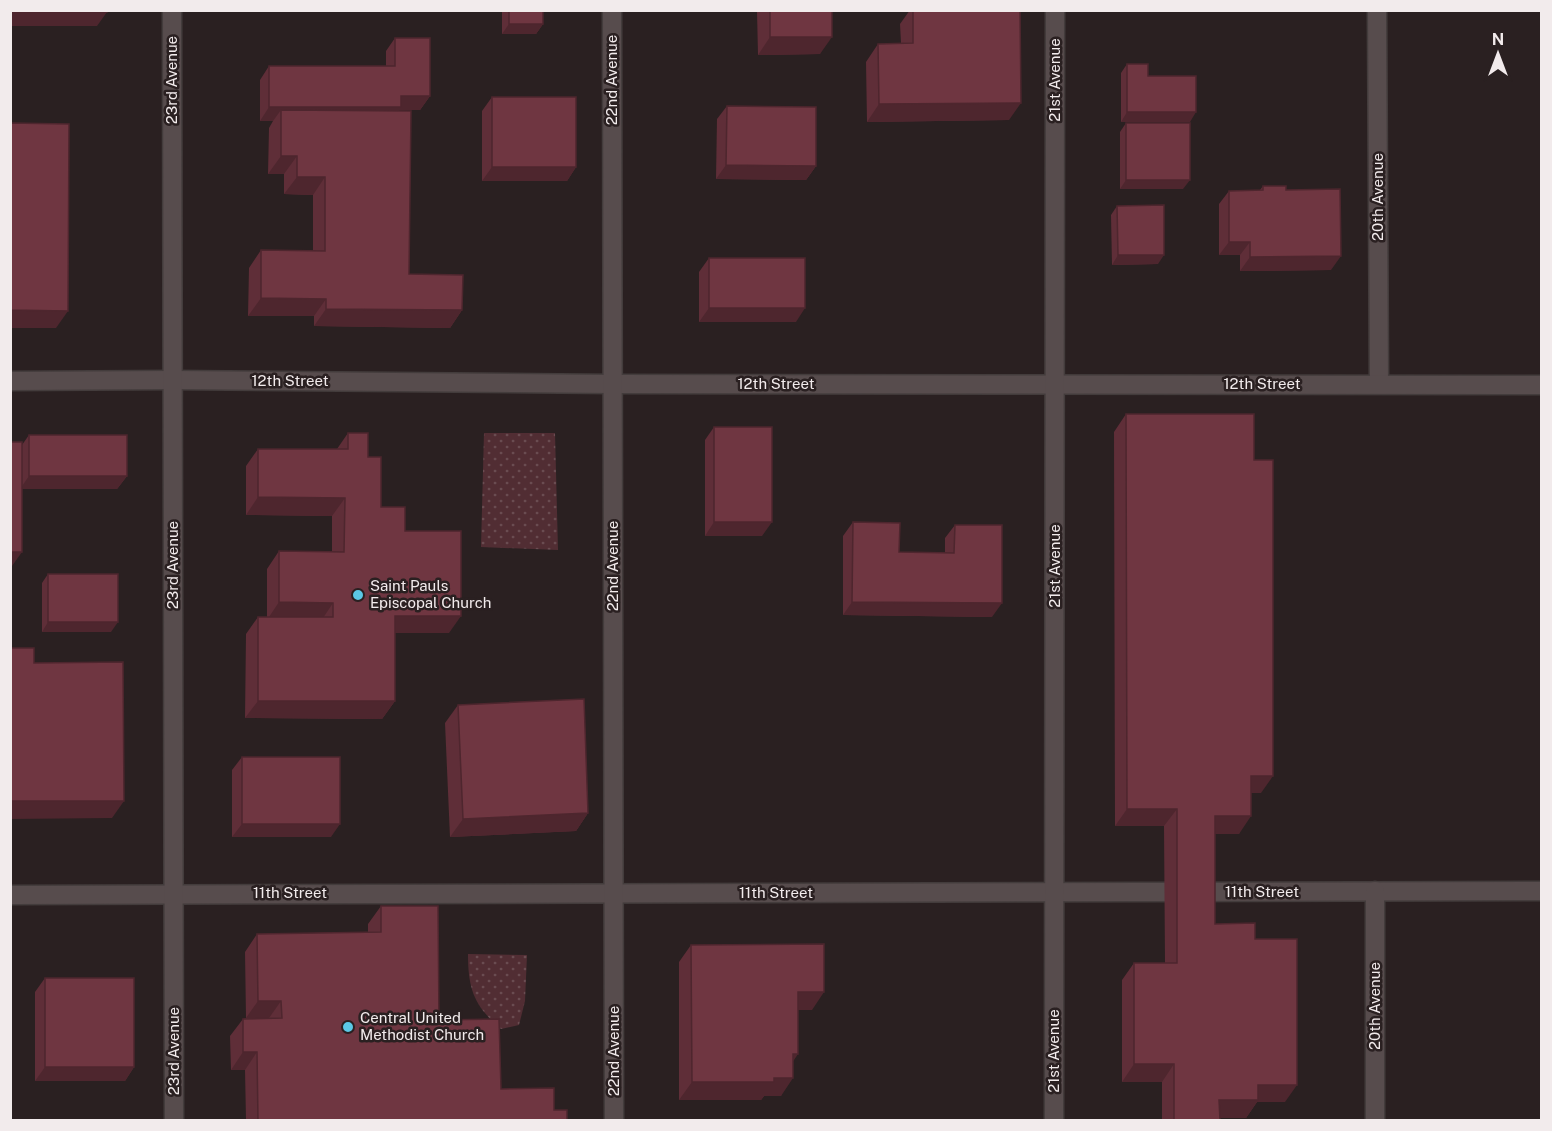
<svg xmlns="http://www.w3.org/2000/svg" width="1552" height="1131" font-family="'Public Sans',sans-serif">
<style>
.park{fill:url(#park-dots)}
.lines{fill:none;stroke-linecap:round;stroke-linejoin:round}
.street-casing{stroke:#433c3c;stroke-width:21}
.secondary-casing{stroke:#433c3c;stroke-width:21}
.street{stroke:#574c4d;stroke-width:18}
.secondary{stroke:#574c4d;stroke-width:18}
.wall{fill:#5f2e38}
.shaded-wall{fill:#4e262e}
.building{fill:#6f3641;stroke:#4e262e;stroke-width:1.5}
.poi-dot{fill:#5bc8e6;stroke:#2a2021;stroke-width:2}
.labels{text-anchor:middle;stroke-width:5;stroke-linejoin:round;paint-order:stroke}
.street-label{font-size:15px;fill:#f2ebec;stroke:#2a2021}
.poi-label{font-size:15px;fill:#f2ebec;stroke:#2a2021;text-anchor:start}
</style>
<defs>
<pattern id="park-dots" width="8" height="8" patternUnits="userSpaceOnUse" patternTransform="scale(1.5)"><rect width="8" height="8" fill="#512d33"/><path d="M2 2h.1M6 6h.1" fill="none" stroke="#6a4c51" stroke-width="1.8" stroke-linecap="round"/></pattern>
</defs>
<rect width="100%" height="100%" fill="#2a2021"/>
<g class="park">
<path d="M484,433H555L558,550L481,547Z"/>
<path d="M468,954L527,955L525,1001L519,1025L501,1029C474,1006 468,989 468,954Z"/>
</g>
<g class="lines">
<g class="street-casing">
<g id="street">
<path d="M1377,10L1379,384"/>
<path d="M10,381L173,380L612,384L1542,385"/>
<path d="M10,895L1542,891"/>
<path d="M1054,1120L1055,10"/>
<path d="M1375,1120V891"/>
</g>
</g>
<g class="secondary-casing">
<g id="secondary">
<path d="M172,10L174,1120"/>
<path d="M612,10L614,1120"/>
</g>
</g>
<use href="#street" class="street"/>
<use href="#secondary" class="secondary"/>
</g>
<g class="wall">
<path d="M502,10H543V24L536,34H502Z"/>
<path d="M676,10H832L820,54L758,55L757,11L676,12Z"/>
<path d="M910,10H1020L1009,120L867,122L866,62L878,44L901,43L900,24Z"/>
<path d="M395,38L430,96L420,110H399L398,111L409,274L462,310L450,328L314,326V316H248L249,268L261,250L313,251V195L284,194V174H268L269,128L273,121H260V80L269,66H386V51Z"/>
<path d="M1127,64L1148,76L1190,122H1121V73Z"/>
<path d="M492,97L576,167L567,181H482V111Z"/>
<path d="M727,106L816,166L806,180L716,179L717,119Z"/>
<path d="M1126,123L1183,189H1120V132Z"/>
<path d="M1263,186L1286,190L1331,270L1240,271V255H1219V204L1229,191L1260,190Z"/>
<path d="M1117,206L1158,264L1112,265L1111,215Z"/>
<path d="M709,258L796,322H699V272Z"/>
<path d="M1126,414L1254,460L1261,793H1251L1239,834H1215V924L1255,939L1285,1102H1257L1246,1118H1220V1120H1162V1082H1122V980L1134,963H1165L1164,826H1115L1114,432Z"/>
<path d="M714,427L762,536H705V440Z"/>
<path d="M348,433L368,457L381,507L405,531L449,633H395V701L382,719L245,718L246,634L258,617H267V569L279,551L332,552V516L246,515V466L258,449H337Z"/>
<path d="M29,435L127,476L117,489H22L12,566H10L22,445Z"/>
<path d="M853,522L899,552L945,553V538L955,525L992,617L843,615V536Z"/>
<path d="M48,574L111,632H42V583Z"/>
<path d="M458,705L588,813L576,831L450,837L445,723Z"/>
<path d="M242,757L331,837H232V770Z"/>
<path d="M381,906L439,1020L501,1089L554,1110L567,1120H246L245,1070H231L230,1036L243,1019L246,1018L245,952L257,934L368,932V924Z"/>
<path d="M691,945L812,1010H798L793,1062L781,1096H764L761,1100H679V962Z"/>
<path d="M45,978L134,1067L125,1081H35V992Z"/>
</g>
<g class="shaded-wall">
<path d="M677,10H758L757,11L676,12Z"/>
<path d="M10,12H107L97,26H10Z"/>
<path d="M509,24H543L536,34H502Z"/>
<path d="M770,37H832L820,54L758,55Z"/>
<path d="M401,96H430L420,110H399L391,120L281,110L273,121H260L269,107Z"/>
<path d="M1021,103L1009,120L867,122L879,104Z"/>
<path d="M1127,112H1196L1190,122H1121Z"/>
<path d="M281,156H297L284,174H268Z"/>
<path d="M726,165L816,166L806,180L716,179Z"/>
<path d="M492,167H576L567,181H482Z"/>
<path d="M297,177H325L313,195L284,194Z"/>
<path d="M1126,180H1190L1183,189H1120Z"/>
<path d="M1229,242H1250L1240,255H1219Z"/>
<path d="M1118,255H1164L1158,264L1112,265Z"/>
<path d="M1341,256L1331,270L1240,271L1250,257Z"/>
<path d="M261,298L326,299L314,316H248Z"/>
<path d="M709,308H805L796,322H699Z"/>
<path d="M326,309L462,310L450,328L314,326Z"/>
<path d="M10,310L68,311L56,328H10Z"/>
<path d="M29,476H127L117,489H20Z"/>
<path d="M258,497L345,498L332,516L246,515Z"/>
<path d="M714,522H772L762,536H705Z"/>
<path d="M10,552H22L12,566H10Z"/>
<path d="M279,602L333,603L321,621L267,620Z"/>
<path d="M852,602L1002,603L992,617L843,615Z"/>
<path d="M395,616H461L449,633H383Z"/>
<path d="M48,622H118L111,632H42Z"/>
<path d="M258,701H395L382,719L245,718Z"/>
<path d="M1251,776H1273L1261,793H1239Z"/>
<path d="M10,801H124L112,818L10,819Z"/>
<path d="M1127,809H1177L1164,826H1115Z"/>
<path d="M588,813L576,831L450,837L463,819Z"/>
<path d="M1215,816H1251L1239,834H1203Z"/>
<path d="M242,824H340L331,837H232Z"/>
<path d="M798,992H824L812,1010H785Z"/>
<path d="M258,1001H281L269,1018H246Z"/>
<path d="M243,1052H257L245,1070H231Z"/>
<path d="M793,1054H798L786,1072Z"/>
<path d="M1134,1064H1174L1162,1082H1122Z"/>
<path d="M45,1067H134L125,1081H35Z"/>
<path d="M774,1078H793L781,1096H764L761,1100H679L692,1082Z"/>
<path d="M1258,1085H1297L1285,1102H1257L1246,1118H1207L1219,1100Z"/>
</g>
<g class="building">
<rect x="10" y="10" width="97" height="2"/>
<rect x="509" y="10" width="34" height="14"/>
<rect x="770" y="10" width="62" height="27"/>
<path d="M913,10H1020L1021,103L879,104L878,44L913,43Z"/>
<path d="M395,38H430V96H401V107H269V66H395Z"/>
<path d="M1127,64H1148V76H1196V112H1127Z"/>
<rect x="492" y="97" width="84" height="70"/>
<path d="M727,106L816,107V166L726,165Z"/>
<path d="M281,110L411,111L409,274L463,275L462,310L326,309V299L261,298V250L325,251V177H297V156H281Z"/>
<path d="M10,123L69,124L68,311L10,310Z"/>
<rect x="1126" y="123" width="64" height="57"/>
<path d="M1263,186H1286V190L1340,189L1341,256L1250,257V242H1229V191L1263,190Z"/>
<path d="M1164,205V255H1118L1117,206Z"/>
<rect x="709" y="258" width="96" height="50"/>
<path d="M1126,414H1254V460H1273V776H1251V816H1215V924L1255,923V939H1297V1085H1258V1100H1219L1220,1120H1174V1064H1134V963H1177V809H1127Z"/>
<rect x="714" y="427" width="58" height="95"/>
<path d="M348,433H368V457H381V507H405V531H461V616H395V701H258V617H333V603L279,602V551L344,552L345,498L258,497V449H348Z"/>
<rect x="29" y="435" width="98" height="41"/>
<rect x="10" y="442" width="12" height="110"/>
<path d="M853,522L900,523L899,552L954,553L955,525H1002V603L852,602Z"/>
<rect x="48" y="574" width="70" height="48"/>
<path d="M10,648H34V663L123,662L124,801H10Z"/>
<path d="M584,699L588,813L463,819L458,705Z"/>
<rect x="242" y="757" width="98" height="67"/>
<path d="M381,906H438L439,1020L499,1019L501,1089L554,1088V1110H567V1120H258L257,1052H243V1019L282,1018L281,1001H258L257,934L381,932Z"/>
<path d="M824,944V992H798V1054H793V1078H774V1082H692L691,945Z"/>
<rect x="45" y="978" width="89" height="89"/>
</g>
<g class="poi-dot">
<circle cx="358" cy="595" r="6"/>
<circle cx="348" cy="1027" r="6"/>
</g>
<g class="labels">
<g class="street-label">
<text transform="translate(172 80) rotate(-90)" y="5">23rd Avenue</text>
<text transform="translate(612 80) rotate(-90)" y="5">22nd Avenue</text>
<text transform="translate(1055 80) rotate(-90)" y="5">21st Avenue</text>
<text transform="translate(1378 197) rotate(-90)" y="5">20th Avenue</text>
<text x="290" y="386">12th Street</text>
<text x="776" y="389">12th Street</text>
<text x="1262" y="389">12th Street</text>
<text transform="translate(173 565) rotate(-90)" y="5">23rd Avenue</text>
<text transform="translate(613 566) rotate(-90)" y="5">22nd Avenue</text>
<text transform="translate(1055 566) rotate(-90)" y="5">21st Avenue</text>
<text x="1262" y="897">11th Street</text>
<text x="290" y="898">11th Street</text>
<text x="776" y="898">11th Street</text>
<text transform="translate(1375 1006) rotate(-90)" y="5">20th Avenue</text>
<text transform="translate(174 1051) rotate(-90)" y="5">23rd Avenue</text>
<text transform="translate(614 1051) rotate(-90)" y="5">22nd Avenue</text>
<text transform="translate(1054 1051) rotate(-90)" y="5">21st Avenue</text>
</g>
<g class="poi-label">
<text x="370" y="591">Saint Pauls<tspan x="370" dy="17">Episcopal Church</tspan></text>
<text x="360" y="1023">Central United<tspan x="360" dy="17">Methodist Church</tspan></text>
</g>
</g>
<rect width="1552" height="1131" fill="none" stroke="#f2ebec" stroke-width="24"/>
<g transform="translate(1498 54)" stroke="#2a2021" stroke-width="4.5" paint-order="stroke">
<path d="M0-4.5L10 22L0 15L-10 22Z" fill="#f2ebec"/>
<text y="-9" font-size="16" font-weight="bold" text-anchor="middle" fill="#f2ebec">N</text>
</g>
</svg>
